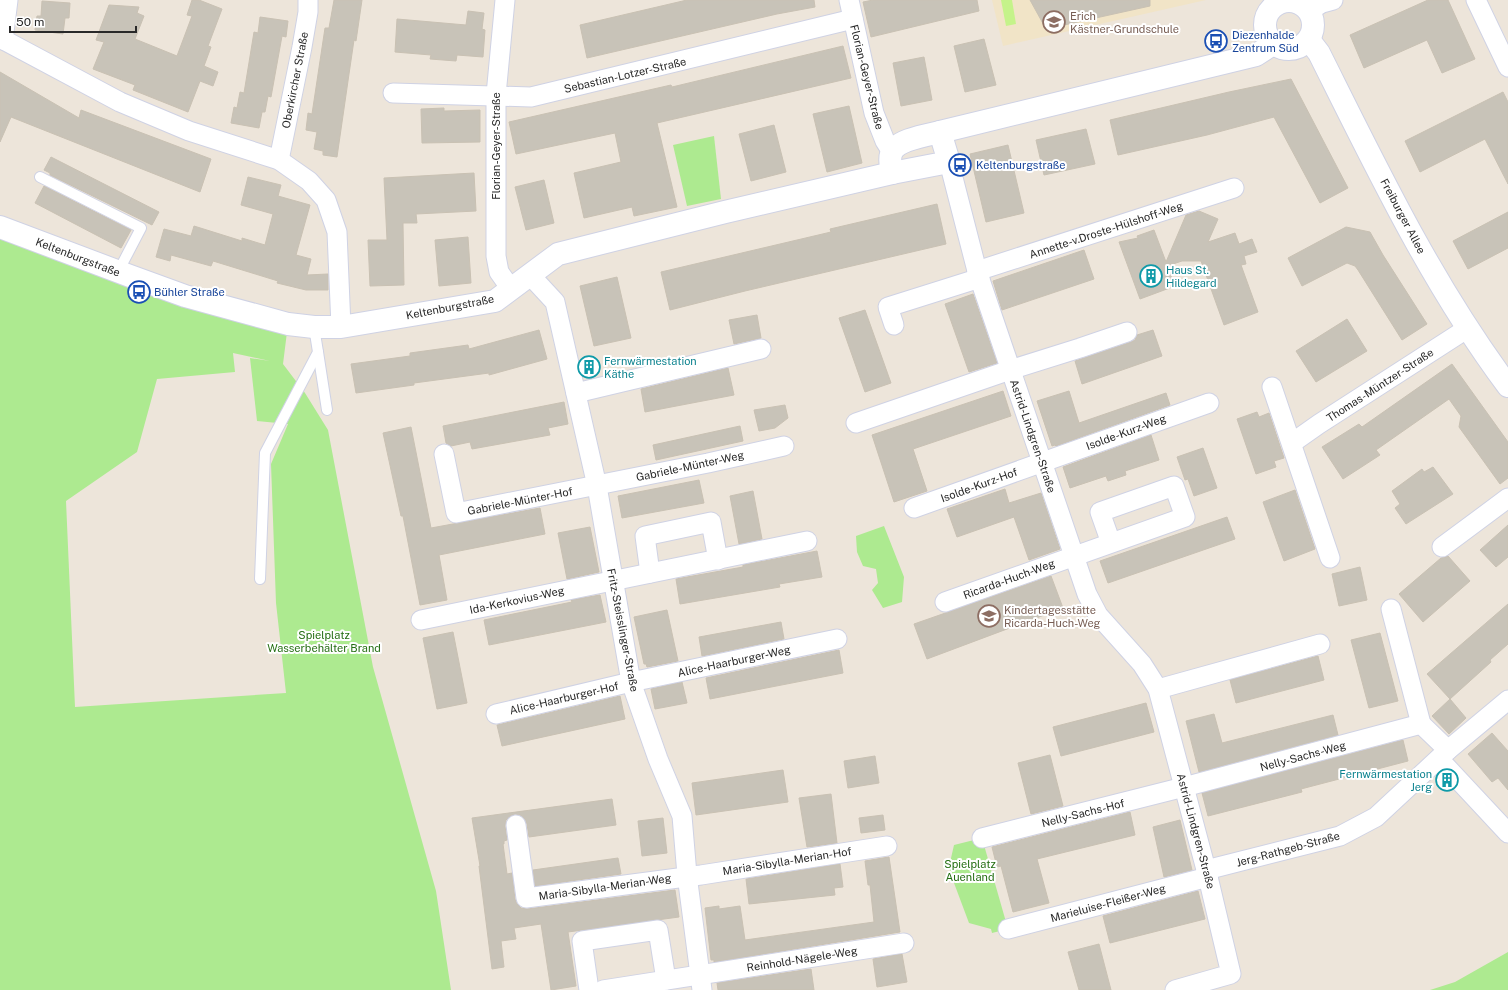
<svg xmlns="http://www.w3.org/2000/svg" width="1508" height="990" font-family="'Public Sans',sans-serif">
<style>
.education{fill:#f1e4c7}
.green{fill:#adea90;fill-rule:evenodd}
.pitch{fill:#c5f38a}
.building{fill:#c8c3b8;stroke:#c9c1b3}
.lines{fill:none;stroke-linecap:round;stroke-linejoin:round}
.service-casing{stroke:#cfd2e4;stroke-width:12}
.minor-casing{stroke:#cfd2e4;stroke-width:21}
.tertiary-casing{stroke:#cfd2e4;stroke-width:24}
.service{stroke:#fff;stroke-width:10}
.minor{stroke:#fff;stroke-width:19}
.tertiary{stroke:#fff;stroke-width:22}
.labels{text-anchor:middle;stroke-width:4;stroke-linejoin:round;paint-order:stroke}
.education-label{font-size:11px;fill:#785e54;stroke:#fff;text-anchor:start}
.transit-label{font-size:11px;fill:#164399;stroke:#fff;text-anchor:start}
.street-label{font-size:11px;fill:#292929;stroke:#fff}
.culture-label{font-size:11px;fill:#0d838f;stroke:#fff;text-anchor:start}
.park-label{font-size:11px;fill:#246e12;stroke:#fff}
</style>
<rect width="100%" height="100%" fill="#ede5da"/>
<path class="education" d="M992,0H1206L1003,46Z"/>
<g class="green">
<path d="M714,136L721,199L687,206L673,145Z"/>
<path d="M0,227L288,324L283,364L305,393L328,430L373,667L436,891L451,990H0ZM233,353L270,361L250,358L257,421L288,424L271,464L276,603L286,693L75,707L66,501L137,452L157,379L235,372Z"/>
<path d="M884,526L904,577L902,602L883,608L872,590L878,583L876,569L863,566L857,552L856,536Z"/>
<path d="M982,838L1008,929L992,933L991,929L969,923L954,883L949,867L954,845Z"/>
<path d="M1508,952V990H1430L1455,982Z"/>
</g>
<path class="pitch" d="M1001,0H1012L1016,24L1006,26Z"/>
<g class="building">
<path d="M192,0H199L222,9L208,46L211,47L204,66L218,72L213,86L200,81L188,112L133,90L135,85L93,69L104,42L96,40L109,5L139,7L137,13L144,16L135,39L177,56L192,16L187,15Z"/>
<path d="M334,0H362L356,41L354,40L349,74L337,157L323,155V151L314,149L317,132L306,130L308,113L312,114L325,28H329Z"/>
<path d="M687,0H814L815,7L777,14L587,58L580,25Z"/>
<path d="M873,0H977L979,11L871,37L863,2Z"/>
<path d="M1030,0H1150V6L1046,29Z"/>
<path d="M1428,0H1448L1475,59L1442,73L1427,40L1364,68L1350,35Z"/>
<path d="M42,1L70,3L69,18H65L63,34L35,30L37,16H41Z"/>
<path d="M468,11L484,13L482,29L485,30L483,57L457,55L456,61L430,59L431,55L395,52L397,19L466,25Z"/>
<path d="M260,17L288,21L286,37L282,36L271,97L268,96L265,112H262L259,128L231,123L234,107L237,108L240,92L244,93L254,32L258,33Z"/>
<path d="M984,39L996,85L965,92L954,46Z"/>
<path d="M843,46L851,78L657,123L677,207L634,216L632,207L584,218L574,173L621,162L615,133L516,154L509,122L671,85L672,87Z"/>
<path d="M924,57L932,100L901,106L893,63Z"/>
<path d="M0,72L79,118L81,110L211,159L200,192L11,117L0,142Z"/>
<path d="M1291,79L1348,188L1320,203L1274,117L1207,135L1118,155L1110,120L1229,92Z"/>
<path d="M1503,92L1508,102V184L1485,139L1420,172L1405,141Z"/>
<path d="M849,106L862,163L827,172L813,114Z"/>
<path d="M444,108V111L480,110V142L422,143L421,109Z"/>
<path d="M774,125L786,172L751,181L739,134Z"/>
<path d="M1086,129L1095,164L1044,175L1036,140Z"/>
<path d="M1008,145L1024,213L986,222L970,154Z"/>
<path d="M51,157L159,212L152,225L50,175V173L44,170Z"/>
<path d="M474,173L476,211L416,214L417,223H403L404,285L370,286L368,240H387L384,178Z"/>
<path d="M248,177L281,185L278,196L310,205L296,255L311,259L307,275L328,274V290H306L277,283L278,281L213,261L211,266L171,255L170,261L156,257L164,229L191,236L194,226L242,241V238L265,245L273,214L241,205Z"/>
<path d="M544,180L554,223L526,230L515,187Z"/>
<path d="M44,186L131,230L121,248L35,203Z"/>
<path d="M937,204L946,244L745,291L670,310L661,272L831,232L830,229Z"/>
<path d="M1199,211L1218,219L1208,242L1235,233L1239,244L1252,239L1257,252L1244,256L1246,264L1241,265L1258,312L1224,325L1201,261H1182L1167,266L1175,286L1140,299L1119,242L1138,238L1137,236L1154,230L1166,262L1186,215Z"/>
<path d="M1508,212V248L1468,269L1453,241Z"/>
<path d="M1346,227L1370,232L1383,255L1427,324L1402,340L1358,270L1355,266L1347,263L1302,286L1288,258Z"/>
<path d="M468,237L471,283L439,286L435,240Z"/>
<path d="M1084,250L1094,279L1002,310L993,281Z"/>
<path d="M617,277L631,338L594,346L580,286Z"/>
<path d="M973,294L997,363L969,372L945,304Z"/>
<path d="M865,310L891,383L865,392L839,318Z"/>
<path d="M757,315L761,338L734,344L729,320Z"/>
<path d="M1347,319L1367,351L1316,382L1296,351Z"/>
<path d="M539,330L547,359L489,375V373L414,383V385L356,393L351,364L410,356V353L468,345L469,349Z"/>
<path d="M1153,330L1162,356L1082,384L1075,361L1131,342L1135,340L1137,335Z"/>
<path d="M1452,364L1508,442V478L1500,484L1459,427L1461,416L1449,399L1376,450L1380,455L1343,479L1322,447L1359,424L1362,427Z"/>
<path d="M728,368L734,395L645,412L641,389Z"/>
<path d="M1003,391L1011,416L913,449L927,491L894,502L872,435Z"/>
<path d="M1069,391L1079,423L1166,393L1170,405L1056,446L1055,445L1052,446L1037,401Z"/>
<path d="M564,402L568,424L548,428L550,435L472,449L470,442L451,446L446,443L443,426Z"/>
<path d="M785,405L788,418L775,428L759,431L754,410Z"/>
<path d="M1257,412L1259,417L1269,413L1284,458L1274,461L1276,467L1256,474L1237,419Z"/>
<path d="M740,426L743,441L656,460L653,445Z"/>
<path d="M411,427L431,528L540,508L545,534L439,555L447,600L420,605L403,516H401L383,433Z"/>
<path d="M1151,435L1159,460L1125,471L1126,475L1108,481L1106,476L1070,488L1063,467Z"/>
<path d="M1203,448L1217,488L1194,496L1188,479L1185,480L1177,457Z"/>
<path d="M1433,467L1453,494L1406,524L1395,508L1400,504L1392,491L1422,469L1424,472Z"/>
<path d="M699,480L704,503L622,518L618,496Z"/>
<path d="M1005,489L1009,503L1041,493L1060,549L1029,560L1014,517L957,537L947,509Z"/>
<path d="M1295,490L1315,549L1284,561L1263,502Z"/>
<path d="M753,491L762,539L739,544L730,496Z"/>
<path d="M1227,517L1235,539L1108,583L1100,561Z"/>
<path d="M1508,525V557L1496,567L1480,550Z"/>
<path d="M590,527L599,572L567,579L558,533Z"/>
<path d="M817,551L822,577L779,584L780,587L680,604L676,579L743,567V565Z"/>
<path d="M1448,556L1470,581L1423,622L1399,594L1441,558Z"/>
<path d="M1360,567L1367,600L1339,606L1332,574Z"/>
<path d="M1051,576L1063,608L927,659L914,624Z"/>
<path d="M600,595L606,622L489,645L484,620L572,602L571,600Z"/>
<path d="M1508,604V644L1490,660L1491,662L1450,699L1427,674Z"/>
<path d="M667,610L678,661L647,667L646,664H644L634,617Z"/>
<path d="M781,622L784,639L702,656L699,637Z"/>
<path d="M453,632L467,703L437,709L423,638Z"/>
<path d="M1380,633L1398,701L1369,708L1351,640Z"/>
<path d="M839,650L843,673L710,699L706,678Z"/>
<path d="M1318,656L1324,680L1236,703L1230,680Z"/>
<path d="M682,682L687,703L655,709L651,689Z"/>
<path d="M620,696L625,719L502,746L497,725Z"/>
<path d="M1450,699L1466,718L1449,734L1432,716Z"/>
<path d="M1146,703L1154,732L1061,756L1053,727Z"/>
<path d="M1214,714L1222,743L1333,715L1338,735L1199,772L1186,721Z"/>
<path d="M1492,733L1508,751V790L1498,778L1492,782L1468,754Z"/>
<path d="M1403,740L1408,761L1301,789L1302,792L1208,816L1202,793Z"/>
<path d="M1050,755L1063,806L1031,814L1018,763Z"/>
<path d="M875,756L879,783L848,788L844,761Z"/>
<path d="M783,770L788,802L696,815L692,783Z"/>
<path d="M831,794L837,843L807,847L799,798Z"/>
<path d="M612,799L616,825L529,837L527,824L524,818L520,815L515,814L509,817L506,820L505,826L507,840L504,841V844H503L507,874L512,873L515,899L517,904L521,908L527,909L675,890L679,917L568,932L576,986L551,990L541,924L514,928L516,939L501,941L504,967L492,969L479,866H480L472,818Z"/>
<path d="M1130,812L1135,835L1037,859L1049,903L1013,912L1001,866L997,867L992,847Z"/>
<path d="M883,815L885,830L861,833L859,818Z"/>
<path d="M663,818L667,853L642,856L638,821Z"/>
<path d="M1180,820L1192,870L1164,877L1153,827Z"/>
<path d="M889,857L900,932L714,962V960H711L705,908L719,906V909L740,906L745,940L874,922L870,885H868L865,861Z"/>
<path d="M618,858L621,874L535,886L533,870Z"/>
<path d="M840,864L843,887L834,888L835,895L749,904L746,879Z"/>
<path d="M1198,891L1205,919L1110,943L1103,916Z"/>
<path d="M1099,944L1111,990H1079L1068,952Z"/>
<path d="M902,954L907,982L877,987L873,959Z"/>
<path d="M811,969L814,990H718L717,983Z"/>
</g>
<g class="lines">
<g class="service-casing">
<g id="service">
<path d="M40,177L141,228L118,272"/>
<path d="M318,352L327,410"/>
<path d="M260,579L265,453L318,352L314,327"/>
</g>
</g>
<g class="minor-casing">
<g id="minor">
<path d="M505,0L496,95V256L499,272L511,289"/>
<path d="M849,0L874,113L885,141L892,152"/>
<path d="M1476,0L1508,67"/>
<path d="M1309,11L1322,3L1333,0"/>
<path d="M0,38L120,102L189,131L279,160L309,181L326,200L337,232L341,327"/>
<path d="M3,40L8,0"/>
<path d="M393,93L531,97L853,19"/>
<path d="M279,160L302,47L308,12V0"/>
<path d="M949,162L977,271L1087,594L1098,615L1142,664L1158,689L1208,877L1231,974L1175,990"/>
<path d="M977,271L1234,188"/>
<path d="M530,275L555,302L597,486L631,682L658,759L682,816L687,875L702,990"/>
<path d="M894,325L888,307L980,278"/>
<path d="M1272,387L1330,558"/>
<path d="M576,393L761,349"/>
<path d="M856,423L1010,370L1080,348L1127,332"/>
<path d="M1292,443L1319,424L1468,328"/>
<path d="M444,454L456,513L708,463L784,446"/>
<path d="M914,508L1209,403"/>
<path d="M1442,547L1508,498"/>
<path d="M650,573L645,536L711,522L718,560"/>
<path d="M945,602C1025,573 1105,545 1185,517L1174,486L1100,512L1111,543"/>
<path d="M1391,609L1421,724"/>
<path d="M421,620L807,541"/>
<path d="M1158,689L1320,644"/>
<path d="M496,714L631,682L837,639"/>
<path d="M1439,759L1508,833"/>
<path d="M516,825L526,898L701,875L887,846"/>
<path d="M982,838L1184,787L1421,724L1448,750"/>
<path d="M1206,870L1340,836L1376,817L1448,750L1508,700"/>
<path d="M1008,929L1208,877"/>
<path d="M589,990L582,941L658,930L666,980"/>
<path d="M603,990L904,943"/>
</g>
</g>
<g class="tertiary-casing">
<g id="tertiary">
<circle cx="1289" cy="25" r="24"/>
<path d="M1309,40L1319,53C1376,167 1431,283 1508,386"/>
<path d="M892,173C891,167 889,160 891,154C895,140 927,135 940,132"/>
<path d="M0,227L130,276L185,296L288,324L314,327H341L495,301L558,254L725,212L892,173L949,162L940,132L1256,55L1273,44"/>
</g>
</g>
<use href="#service" class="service"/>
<use href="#minor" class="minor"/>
<use href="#tertiary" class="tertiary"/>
</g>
<defs>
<g id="school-ring" transform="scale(1.15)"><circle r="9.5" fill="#fff" stroke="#8d6e63" stroke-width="1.5"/><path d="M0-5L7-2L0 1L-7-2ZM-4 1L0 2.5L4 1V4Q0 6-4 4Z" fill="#8d6e63"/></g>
<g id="bus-ring" transform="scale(1.15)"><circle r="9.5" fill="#fff" stroke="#1a4fb4" stroke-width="1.5"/><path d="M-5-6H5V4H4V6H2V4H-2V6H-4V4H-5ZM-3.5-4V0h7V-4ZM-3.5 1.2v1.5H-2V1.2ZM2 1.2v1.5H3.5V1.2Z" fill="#1a4fb4"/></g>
<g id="building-ring" transform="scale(1.15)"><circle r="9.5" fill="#fff" stroke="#0f9aa8" stroke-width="1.5"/><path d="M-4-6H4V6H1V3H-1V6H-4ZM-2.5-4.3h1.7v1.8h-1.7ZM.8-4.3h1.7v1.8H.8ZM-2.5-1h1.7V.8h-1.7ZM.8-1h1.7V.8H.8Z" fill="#0f9aa8"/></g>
</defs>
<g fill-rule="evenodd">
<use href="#school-ring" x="1054" y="22"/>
<use href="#bus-ring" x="1216" y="41"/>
<use href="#bus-ring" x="960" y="165"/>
<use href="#building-ring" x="1151" y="276"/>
<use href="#bus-ring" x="139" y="292"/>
<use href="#building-ring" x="589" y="367"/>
<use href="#school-ring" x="989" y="616"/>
<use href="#building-ring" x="1447" y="780"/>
</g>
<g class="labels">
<g class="education-label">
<text x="1070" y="20">Erich<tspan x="1070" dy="13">Kästner-Grundschule</tspan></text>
<text x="1004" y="614">Kindertagesstätte<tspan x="1004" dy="13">Ricarda-Huch-Weg</tspan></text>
</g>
<g class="transit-label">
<text x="1232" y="39">Diezenhalde<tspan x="1232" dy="13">Zentrum Süd</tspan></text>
<text x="976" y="169">Keltenburgstraße</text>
<text x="154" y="296">Bühler Straße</text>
</g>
<g class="street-label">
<text transform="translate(625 75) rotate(-13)" y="4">Sebastian-Lotzer-Straße</text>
<text transform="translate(867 77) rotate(76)" y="4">Florian-Geyer-Straße</text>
<text transform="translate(295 80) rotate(-79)" y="4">Oberkircher Straße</text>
<text transform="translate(496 146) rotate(-90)" y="4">Florian-Geyer-Straße</text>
<text transform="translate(1403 216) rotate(62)" y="4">Freiburger Allee</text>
<text transform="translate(1106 230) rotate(-18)" y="4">Annette-v.Droste-Hülshoff-Weg</text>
<text transform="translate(78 257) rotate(21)" y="4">Keltenburgstraße</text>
<text transform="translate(450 307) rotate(-11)" y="4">Keltenburgstraße</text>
<text transform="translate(1380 385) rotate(-33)" y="4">Thomas-Müntzer-Straße</text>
<text transform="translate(1126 432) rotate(-20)" y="4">Isolde-Kurz-Weg</text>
<text transform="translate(1033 436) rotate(71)" y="4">Astrid-Lindgren-Straße</text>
<text transform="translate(690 466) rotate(-12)" y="4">Gabriele-Münter-Weg</text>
<text transform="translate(979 485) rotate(-20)" y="4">Isolde-Kurz-Hof</text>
<text transform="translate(520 501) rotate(-11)" y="4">Gabriele-Münter-Hof</text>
<text transform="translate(1009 579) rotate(-20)" y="4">Ricarda-Huch-Weg</text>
<text transform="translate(517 600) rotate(-12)" y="4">Ida-Kerkovius-Weg</text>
<text transform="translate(623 630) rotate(79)" y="4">Fritz-Steisslinger-Straße</text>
<text transform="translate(734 661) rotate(-12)" y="4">Alice-Haarburger-Weg</text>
<text transform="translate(564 698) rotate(-13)" y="4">Alice-Haarburger-Hof</text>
<text transform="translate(1303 756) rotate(-15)" y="4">Nelly-Sachs-Weg</text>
<text transform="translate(1083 813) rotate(-14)" y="4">Nelly-Sachs-Hof</text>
<text transform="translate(1196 831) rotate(75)" y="4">Astrid-Lindgren-Straße</text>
<text transform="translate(1288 849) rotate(-15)" y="4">Jerg-Rathgeb-Straße</text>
<text transform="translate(787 861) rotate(-9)" y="4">Maria-Sibylla-Merian-Hof</text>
<text transform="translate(605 887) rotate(-8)" y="4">Maria-Sibylla-Merian-Weg</text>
<text transform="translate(1108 903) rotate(-15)" y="4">Marieluise-Fleißer-Weg</text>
<text transform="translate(802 959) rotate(-9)" y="4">Reinhold-Nägele-Weg</text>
</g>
<g class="culture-label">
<text x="1166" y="274">Haus St.<tspan x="1166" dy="13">Hildegard</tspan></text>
<text x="604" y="365">Fernwärmestation<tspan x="604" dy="13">Käthe</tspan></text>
<text x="1432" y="778" text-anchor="end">Fernwärmestation<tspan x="1432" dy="13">Jerg</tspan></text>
</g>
<g class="park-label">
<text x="324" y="639">Spielplatz<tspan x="324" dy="13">Wasserbehälter Brand</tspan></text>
<text x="970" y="868">Spielplatz<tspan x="970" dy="13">Auenland</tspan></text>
</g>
</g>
<path d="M10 26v6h126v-6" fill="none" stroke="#292929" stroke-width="2"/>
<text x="16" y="26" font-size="12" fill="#292929" stroke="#ffffff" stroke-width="3" paint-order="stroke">50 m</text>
</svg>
